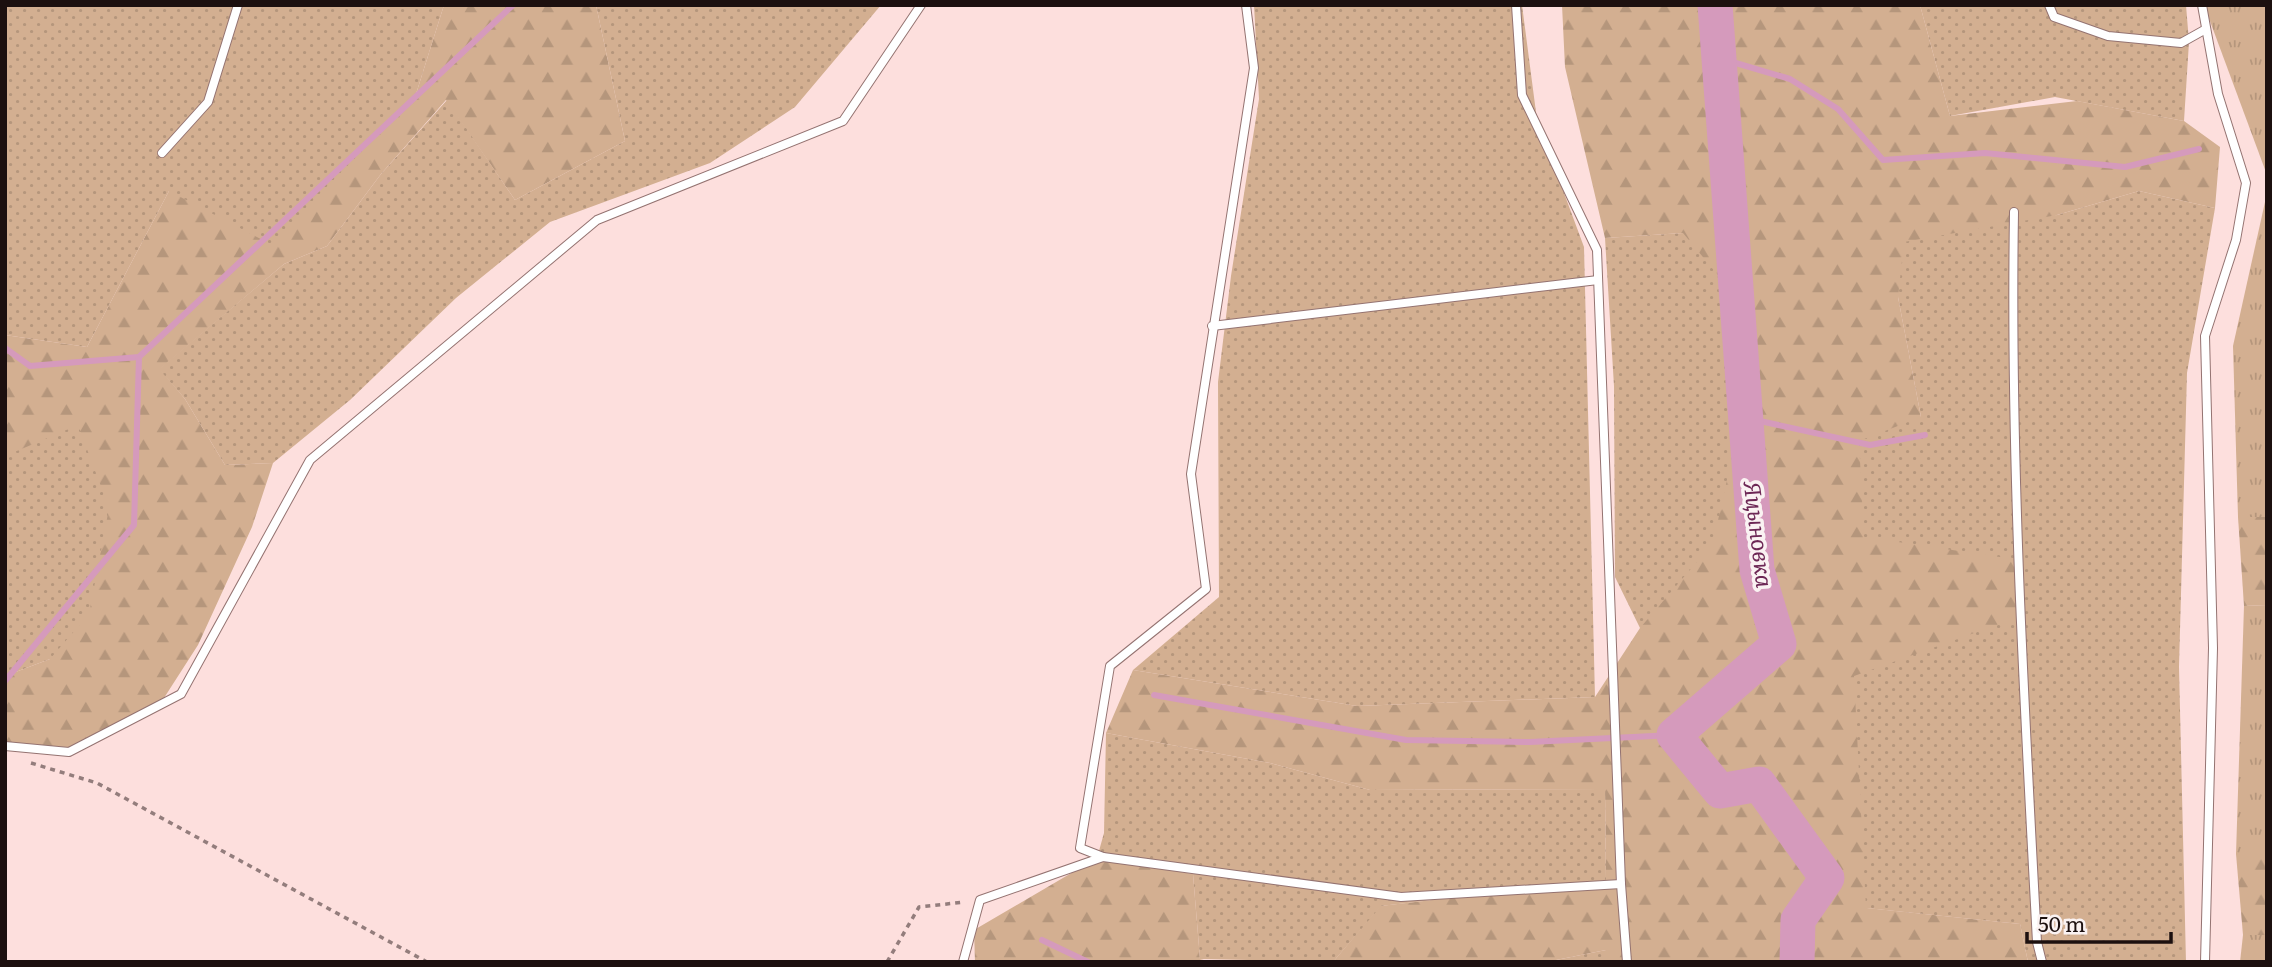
<svg xmlns="http://www.w3.org/2000/svg" width="2272" height="967" font-family="Literata,serif">
<style>
.grass{fill:url(#grass-tufts)}
.forest{fill:url(#forest-firs)}
.garden{fill:url(#garden-dots)}
.lines{fill:none;stroke-linecap:round;stroke-linejoin:round}
.stream{stroke:#d59abc;stroke-width:6}
.river{stroke:#d59abc;stroke-width:35}
.lane-casing{stroke:#947371;stroke-width:10}
.path{stroke:#937d7c;stroke-width:3.5;stroke-dasharray:5 5;stroke-linecap:butt}
.lane{stroke:#fff;stroke-width:8}
.labels{text-anchor:middle;stroke-width:7;stroke-linejoin:round;paint-order:stroke}
.water-label{font-size:23px;font-style:italic;fill:#6d2755;stroke:#faf2f2}
</style>
<defs>
<pattern id="grass-tufts" width="24" height="20" patternUnits="userSpaceOnUse" patternTransform="scale(1.75)"><rect width="24" height="20" fill="#d3af91"/><path d="M3 7l-1-3M5 7V3M7 7l1-3M15 17l-1-3M17 17v-4M19 17l1-3" fill="none" stroke="#b5967c"/></pattern>
<pattern id="forest-firs" width="22" height="20" patternUnits="userSpaceOnUse" patternTransform="scale(1.75)"><rect width="22" height="20" fill="#d3af91"/><path d="M5 1l3.5 6h-7zM16 11l3.5 6h-7z" fill="#b5967c"/></pattern>
<pattern id="garden-dots" width="8" height="8" patternUnits="userSpaceOnUse" patternTransform="scale(1.75)"><rect width="8" height="8" fill="#d3af91"/><path d="M2 2h.1M6 6h.1" fill="none" stroke="#b5967c" stroke-width="1.8" stroke-linecap="round"/></pattern>
</defs>
<rect width="100%" height="100%" fill="#fddfdd"/>
<g class="grass">
<path d="M2204,5H2267V175Z"/>
<path d="M2267,193V517H2238L2233,346Z"/>
<path d="M2267,605V854H2236L2244,606Z"/>
<path d="M2243,935H2267V962H2240Z"/>
</g>
<g class="forest">
<path d="M444,5H596L625,141L515,200L446,100L381,174L327,246L284,264L160,369L185,399L225,465L273,463L252,527L198,645L155,712L77,751L5,745V676L50,659L5,456V335L87,347L169,191L416,94Z"/>
<path d="M1562,5H1920L1950,116L2077,101L2184,121L2220,147L2215,208L2139,191L2057,215L1898,297L1921,417L2020,560L2022,616L1867,908L2020,924L2028,962H1606V950L1546,962H1333L1380,906L1606,880L1605,789L1370,790L1270,763L1106,733L1133,670L1357,706L1595,697L1640,628L1683,233L1605,238L1565,67Z"/>
<path d="M2238,517H2267V605L2244,606Z"/>
<path d="M2236,854H2267V935H2243Z"/>
<path d="M1097,858L1193,874L1200,959L1212,962H975L974,930Z"/>
</g>
<g class="garden">
<path d="M5,5H444L416,94L274,246L169,191L87,347L5,335Z"/>
<path d="M596,5H881L795,107L710,163L550,222L456,298L350,400L273,463L225,465L185,399L159,369L284,264L327,246L381,174L447,100L515,200L625,141Z"/>
<path d="M1254,5H1522L1537,120L1584,247L1595,697L1357,706L1133,670L1219,597L1218,382L1231,276L1259,99Z"/>
<path d="M1920,5H2186L2189,42L2184,121L2055,97L1950,116Z"/>
<path d="M2139,191L2215,208L2187,373L2179,667L2186,962H2028L2020,924L1866,908L1854,676L2022,616L2020,560L1864,537L1859,441L1921,417L1898,297L1904,242L2057,215Z"/>
<path d="M1683,233L1717,274L1736,439L1713,543L1640,628L1615,577L1614,386L1605,238Z"/>
<path d="M78,425L109,508L89,614L50,659L5,676V456Z"/>
<path d="M1106,733L1270,763L1370,790L1605,789L1606,880L1381,906L1333,962L1200,959L1193,874L1097,858L1104,833Z"/>
<path d="M1606,950V962H1546Z"/>
</g>
<g class="lines">
<g class="stream">
<path d="M1719,58L1790,79L1838,109L1883,160L1985,153L2125,167L2199,149"/>
<path d="M5,348L30,366L139,357L513,5"/>
<path d="M1746,418L1870,445L1925,435"/>
<path d="M5,681L134,525L139,357"/>
<path d="M1154,695L1406,740L1530,742L1674,735"/>
<path d="M1042,940L1088,962"/>
</g>
<path class="river" d="M1715,5L1757,570L1779,644L1674,735L1720,791L1759,784L1827,878L1798,920L1797,962"/>
<g class="lane-casing">
<g id="lane">
<path d="M1516,5L1522,95L1597,250L1621,884L1627,962"/>
<path d="M2049,5L2054,17L2108,36L2181,43L2206,29"/>
<path d="M2202,5L2218,94L2246,183L2236,240L2205,336L2213,648L2205,962"/>
<path d="M162,153L208,102L238,5"/>
<path d="M2014,212C2010,455 2024,699 2037,942L2042,962"/>
<path d="M1212,326L1598,280"/>
<path d="M5,746L69,752L181,694L310,460L597,220L843,121L921,5"/>
<path d="M1103,857L1401,897L1621,884"/>
<path d="M963,962L980,900L1103,857L1080,848L1110,666L1206,589L1191,474L1254,68L1246,5"/>
</g>
</g>
<g class="path">
<path d="M31,763L97,783L427,962"/>
<path d="M887,962L919,907L965,902"/>
</g>
<use href="#lane" class="lane"/>
</g>
<g class="labels">
<g class="water-label">
<text transform="translate(1758 534) rotate(83)" y="8">Яцыновка</text>
</g>
</g>
<rect width="2272" height="967" fill="none" stroke="#1c100f" stroke-width="14"/>
<path d="M2027 932v10h144v-10" fill="none" stroke="#1c100f" stroke-width="3.5"/>
<text x="2038" y="932" font-size="21" fill="#1c100f" stroke="#faf2f2" stroke-width="5" paint-order="stroke">50 m</text>
</svg>
